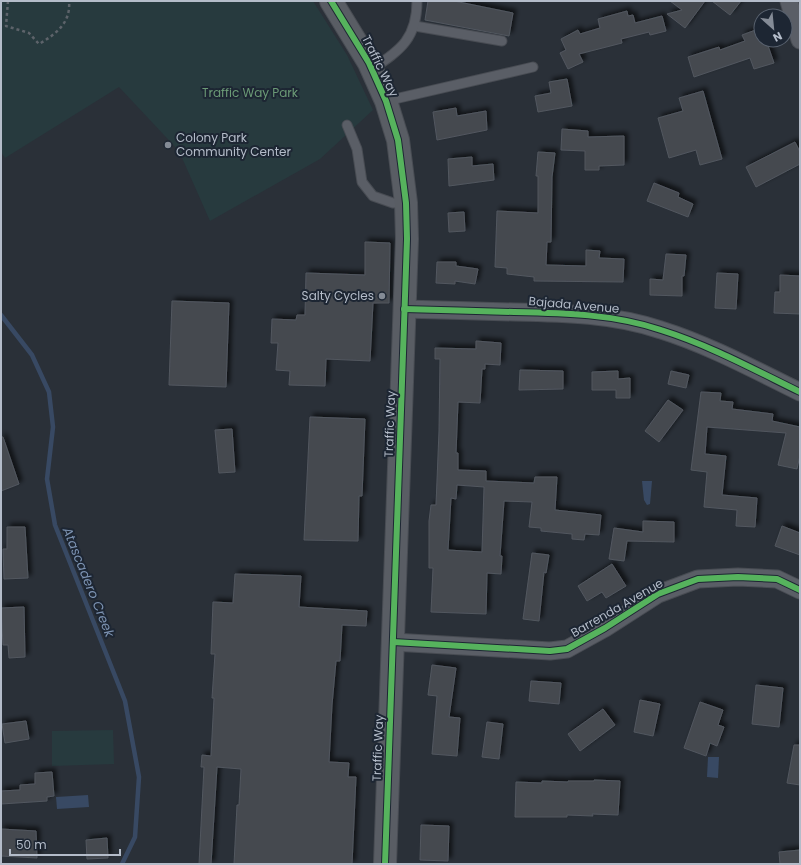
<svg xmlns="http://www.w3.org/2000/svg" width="801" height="865" font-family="Poppins,sans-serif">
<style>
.green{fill:#273a3e}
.water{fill:#384963}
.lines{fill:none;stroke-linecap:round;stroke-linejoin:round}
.stream{stroke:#384963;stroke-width:4.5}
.building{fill:#444950;stroke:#52575f;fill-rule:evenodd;filter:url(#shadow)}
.lane-casing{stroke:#484c53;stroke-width:11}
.street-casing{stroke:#484c53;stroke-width:19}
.secondary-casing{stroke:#484c53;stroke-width:24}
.path{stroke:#5d636a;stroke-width:2.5;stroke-dasharray:3 3;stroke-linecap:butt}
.lane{stroke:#5a5e66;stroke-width:9}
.street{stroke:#5a5e66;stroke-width:17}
.secondary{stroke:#595d64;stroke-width:22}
.cycleway-casing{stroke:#1d2633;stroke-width:8}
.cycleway{stroke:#56b35d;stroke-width:6}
.poi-dot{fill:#848b96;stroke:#1d2633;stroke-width:1.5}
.labels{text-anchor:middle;stroke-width:4;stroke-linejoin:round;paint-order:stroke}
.street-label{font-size:12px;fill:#b4bcc9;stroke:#1d2633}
.park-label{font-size:12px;fill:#6b9a76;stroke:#1d2633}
.poi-label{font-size:12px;fill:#b4bcc9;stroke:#1d2633;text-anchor:start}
.water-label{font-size:13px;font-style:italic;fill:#7c92b1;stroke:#1d2633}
</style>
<defs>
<filter id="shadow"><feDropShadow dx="3.5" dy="-3.5" stdDeviation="2" flood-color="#0009"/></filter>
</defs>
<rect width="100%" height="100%" fill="#2a3038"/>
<g class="green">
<path d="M1,1H313L347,55L373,110L320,159L210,221L179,151L119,87L5,158L1,152Z"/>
<path d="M113,730L114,764L52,766V731Z"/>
</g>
<g class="water">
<path d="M642,481H652L650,504L647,505L644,500Z"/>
<path d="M708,757H719L718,778L707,777Z"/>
<path d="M88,795L89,807L57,809L56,797Z"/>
</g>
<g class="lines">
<path class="stream" d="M1,315L32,355L49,392L53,427L47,479L55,525L125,701L139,777L135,837L122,864"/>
</g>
<g class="building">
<path d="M428,1H454L513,13L509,36L425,20Z"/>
<path d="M670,1H705L685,28L667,14L682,10Z"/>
<path d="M712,1H741L730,15Z"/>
<path d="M627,11L628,16L633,15L635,23L662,16L666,31L650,35L649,32L621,39L622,43L579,54L583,62L568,69L560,53L566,50L561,39L578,30L580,34L600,28L598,19Z"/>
<path d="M761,28V40H766L774,63L754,69L750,58L694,77L688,57L719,47L720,50L745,41L742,35Z"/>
<path d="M567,79L572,106L538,112L535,96L551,93L549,82Z"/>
<path d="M703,91L722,159L700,165L696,150L669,158L658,118L683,111L679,98Z"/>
<path d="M456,108L457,116L486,111L487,130L437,140L433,112Z"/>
<path d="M562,129L588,131V137L624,136V165L599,166V170H585V151L561,150Z"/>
<path d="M795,142L800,152V164L756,187L746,167Z"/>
<path d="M538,152L555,153L552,177L551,242H547L546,265L586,266V250L600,251L599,258L624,259L623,282L534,281V277L507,274V268L495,267L497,211L538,213V176H536Z"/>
<path d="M472,157V166L493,164L494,180L449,186L448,159Z"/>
<path d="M654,183L679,193L678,197L693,204L688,217L647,201Z"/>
<path d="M464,212L465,231L449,232L448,213Z"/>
<path d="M365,242L390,243L389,303H373L370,361L326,359L325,386L289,385L290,371L276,370L278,343H271L272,319L296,320L297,315H305L306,273L365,275Z"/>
<path d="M666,254L686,255L684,276H682V296L650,295V279L663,280Z"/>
<path d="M437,262H456V266L478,269L475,284L455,281V284L436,283Z"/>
<path d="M717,273L738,274L736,309L715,308Z"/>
<path d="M780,275L800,276V314L774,313L775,292H780Z"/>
<path d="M172,301L229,303L226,387L169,385Z"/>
<path d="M476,341L501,343L500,365L485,364V369H482L480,403L458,402L456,453H458V470L486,471V481L534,483L535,477H557L555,510L601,515L599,535L585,534L584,540L572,539V534L541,531V528L529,527L532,502L504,501L500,556H502L501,574L487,573L486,614L431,612L433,568H429V521L431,505H436L439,431L440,359H435V348L476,349ZM457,485L484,487L482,552L448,550L451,498L456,499Z"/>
<path d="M520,370L563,371V389L519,390Z"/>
<path d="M618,371V379L630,378V398H616V390H592V372Z"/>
<path d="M671,371L689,375L686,388L668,384Z"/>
<path d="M701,392L721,393L720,401L733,402L732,409L773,414L772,421L800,427V455L797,469L778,465L786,433L707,427L705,454L726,456L722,495L757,498L755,527L736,526L737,510L704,507L707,472L691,470Z"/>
<path d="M668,400L683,410L659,442L645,431Z"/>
<path d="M310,417L365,419L362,496H359L358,541L304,540Z"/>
<path d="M232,429L235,472L219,473L215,430Z"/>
<path d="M1,437H3L19,484L1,491Z"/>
<path d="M643,521L674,522V542L627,541L624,561L609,559L614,528L643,532Z"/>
<path d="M782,526L800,533V555L775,546Z"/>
<path d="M7,527H25L28,578L4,579L3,549H7Z"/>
<path d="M532,553L549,555L546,573L544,572L539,621L523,619Z"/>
<path d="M612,564L626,586L606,598L602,592L587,601L578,586Z"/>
<path d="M235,574L301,576L299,607L367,611L366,626L342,625L340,661H336L332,705L329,762L349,763L348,777H356L352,864H234L237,805H239L241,769L217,767L211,864H199L204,767H201L202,755L211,756L214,698H212L215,654H211L213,602L233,603Z"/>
<path d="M24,607L25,657L9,658L8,645H3L1,608Z"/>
<path d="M432,665L456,668L449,717L460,718L457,756L432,754L437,696L428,695Z"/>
<path d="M531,681L561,683L559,704L529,701Z"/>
<path d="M756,685L783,688L779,727L752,724Z"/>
<path d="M640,700L660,704L653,736L634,732Z"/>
<path d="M700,702L723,710L718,725L724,727L717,746L710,743L706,756L684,748Z"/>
<path d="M603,709L615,725L580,751L568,734Z"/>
<path d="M26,721L29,739L5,743L2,724Z"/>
<path d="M487,722L503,724L499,759L482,757Z"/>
<path d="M794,745H800V785L787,783Z"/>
<path d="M52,772L54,796L47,797V801L1,804V791L20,790V785L35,784V773Z"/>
<path d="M594,780L620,781L618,815L592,814L593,816L567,815V817H515L516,782L542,783V781L568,782V781H594Z"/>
<path d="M421,825L449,826L448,861L420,860Z"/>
<path d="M1,829L36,831L37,858L1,856Z"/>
<path d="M107,838L108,858L87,859L86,840Z"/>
<path d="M800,850V864H780L779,852Z"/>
</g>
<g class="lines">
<g class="lane-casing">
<g id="lane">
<path d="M415,26L502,41"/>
<path d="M372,69C401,50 417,38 417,1"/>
<path d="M386,101L533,67"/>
<path d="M347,125L357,149L362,182L373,196L393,203H406"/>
</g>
</g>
<g class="street-casing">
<g id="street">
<path d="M789,1L800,40"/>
<path d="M404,309C441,310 477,311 514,312C564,313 614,314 661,330C709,345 755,370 800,392"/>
<path d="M393,642L550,651L567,649L605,628L658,594L698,579L738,577L777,579L800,590"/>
</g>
</g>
<g class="secondary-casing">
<path id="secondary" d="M331,1L369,63L386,101L398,140L406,203L407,239L402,382L385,864"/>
</g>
<path class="path" d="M8,1L6,26L29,33L39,44C56,34 71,23 69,1"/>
<use href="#lane" class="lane"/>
<use href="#street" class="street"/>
<use href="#secondary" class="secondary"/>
<g class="cycleway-casing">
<g id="cycleway">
<path d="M331,1L369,63L386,101L398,140L406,203L407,239L402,382L385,864"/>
<path d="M404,309C441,310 477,311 514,312C564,313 614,314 661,330C709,345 755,370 800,392"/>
<path d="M393,642L550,651L567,649L605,628L658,594L698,579L738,577L777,579L800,590"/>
</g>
</g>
<use href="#cycleway" class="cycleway"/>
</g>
<g class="poi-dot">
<circle cx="168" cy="145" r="4"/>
<circle cx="382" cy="296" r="4"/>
</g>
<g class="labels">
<g class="street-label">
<text transform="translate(380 66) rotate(64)" y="4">Traffic Way</text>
<text transform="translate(574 305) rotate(5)" y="4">Bajada Avenue</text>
<text transform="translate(390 424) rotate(-88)" y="4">Traffic Way</text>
<text transform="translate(617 608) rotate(-30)" y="4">Barrenda Avenue</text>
<text transform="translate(378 748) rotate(-88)" y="4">Traffic Way</text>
</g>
<g class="park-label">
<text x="250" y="97">Traffic Way Park</text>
</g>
<g class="poi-label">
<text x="176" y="142">Colony Park<tspan x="176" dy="14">Community Center</tspan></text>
<text x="374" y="300" text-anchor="end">Salty Cycles</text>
</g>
<g class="water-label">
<text transform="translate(89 582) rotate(68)" y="5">Atascadero Creek</text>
</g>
</g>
<rect width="801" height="865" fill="none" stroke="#b4bcc9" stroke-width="4"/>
<g transform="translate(773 28) rotate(153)"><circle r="19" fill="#1d2633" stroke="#59626f"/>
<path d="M0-3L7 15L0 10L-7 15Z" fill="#848b96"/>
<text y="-6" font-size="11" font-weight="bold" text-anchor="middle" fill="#b4bcc9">N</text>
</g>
<path d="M10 849v6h110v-6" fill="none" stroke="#b4bcc9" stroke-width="2"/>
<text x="16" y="849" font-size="12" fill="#b4bcc9" stroke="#1d2633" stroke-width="3" paint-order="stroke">50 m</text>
</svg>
